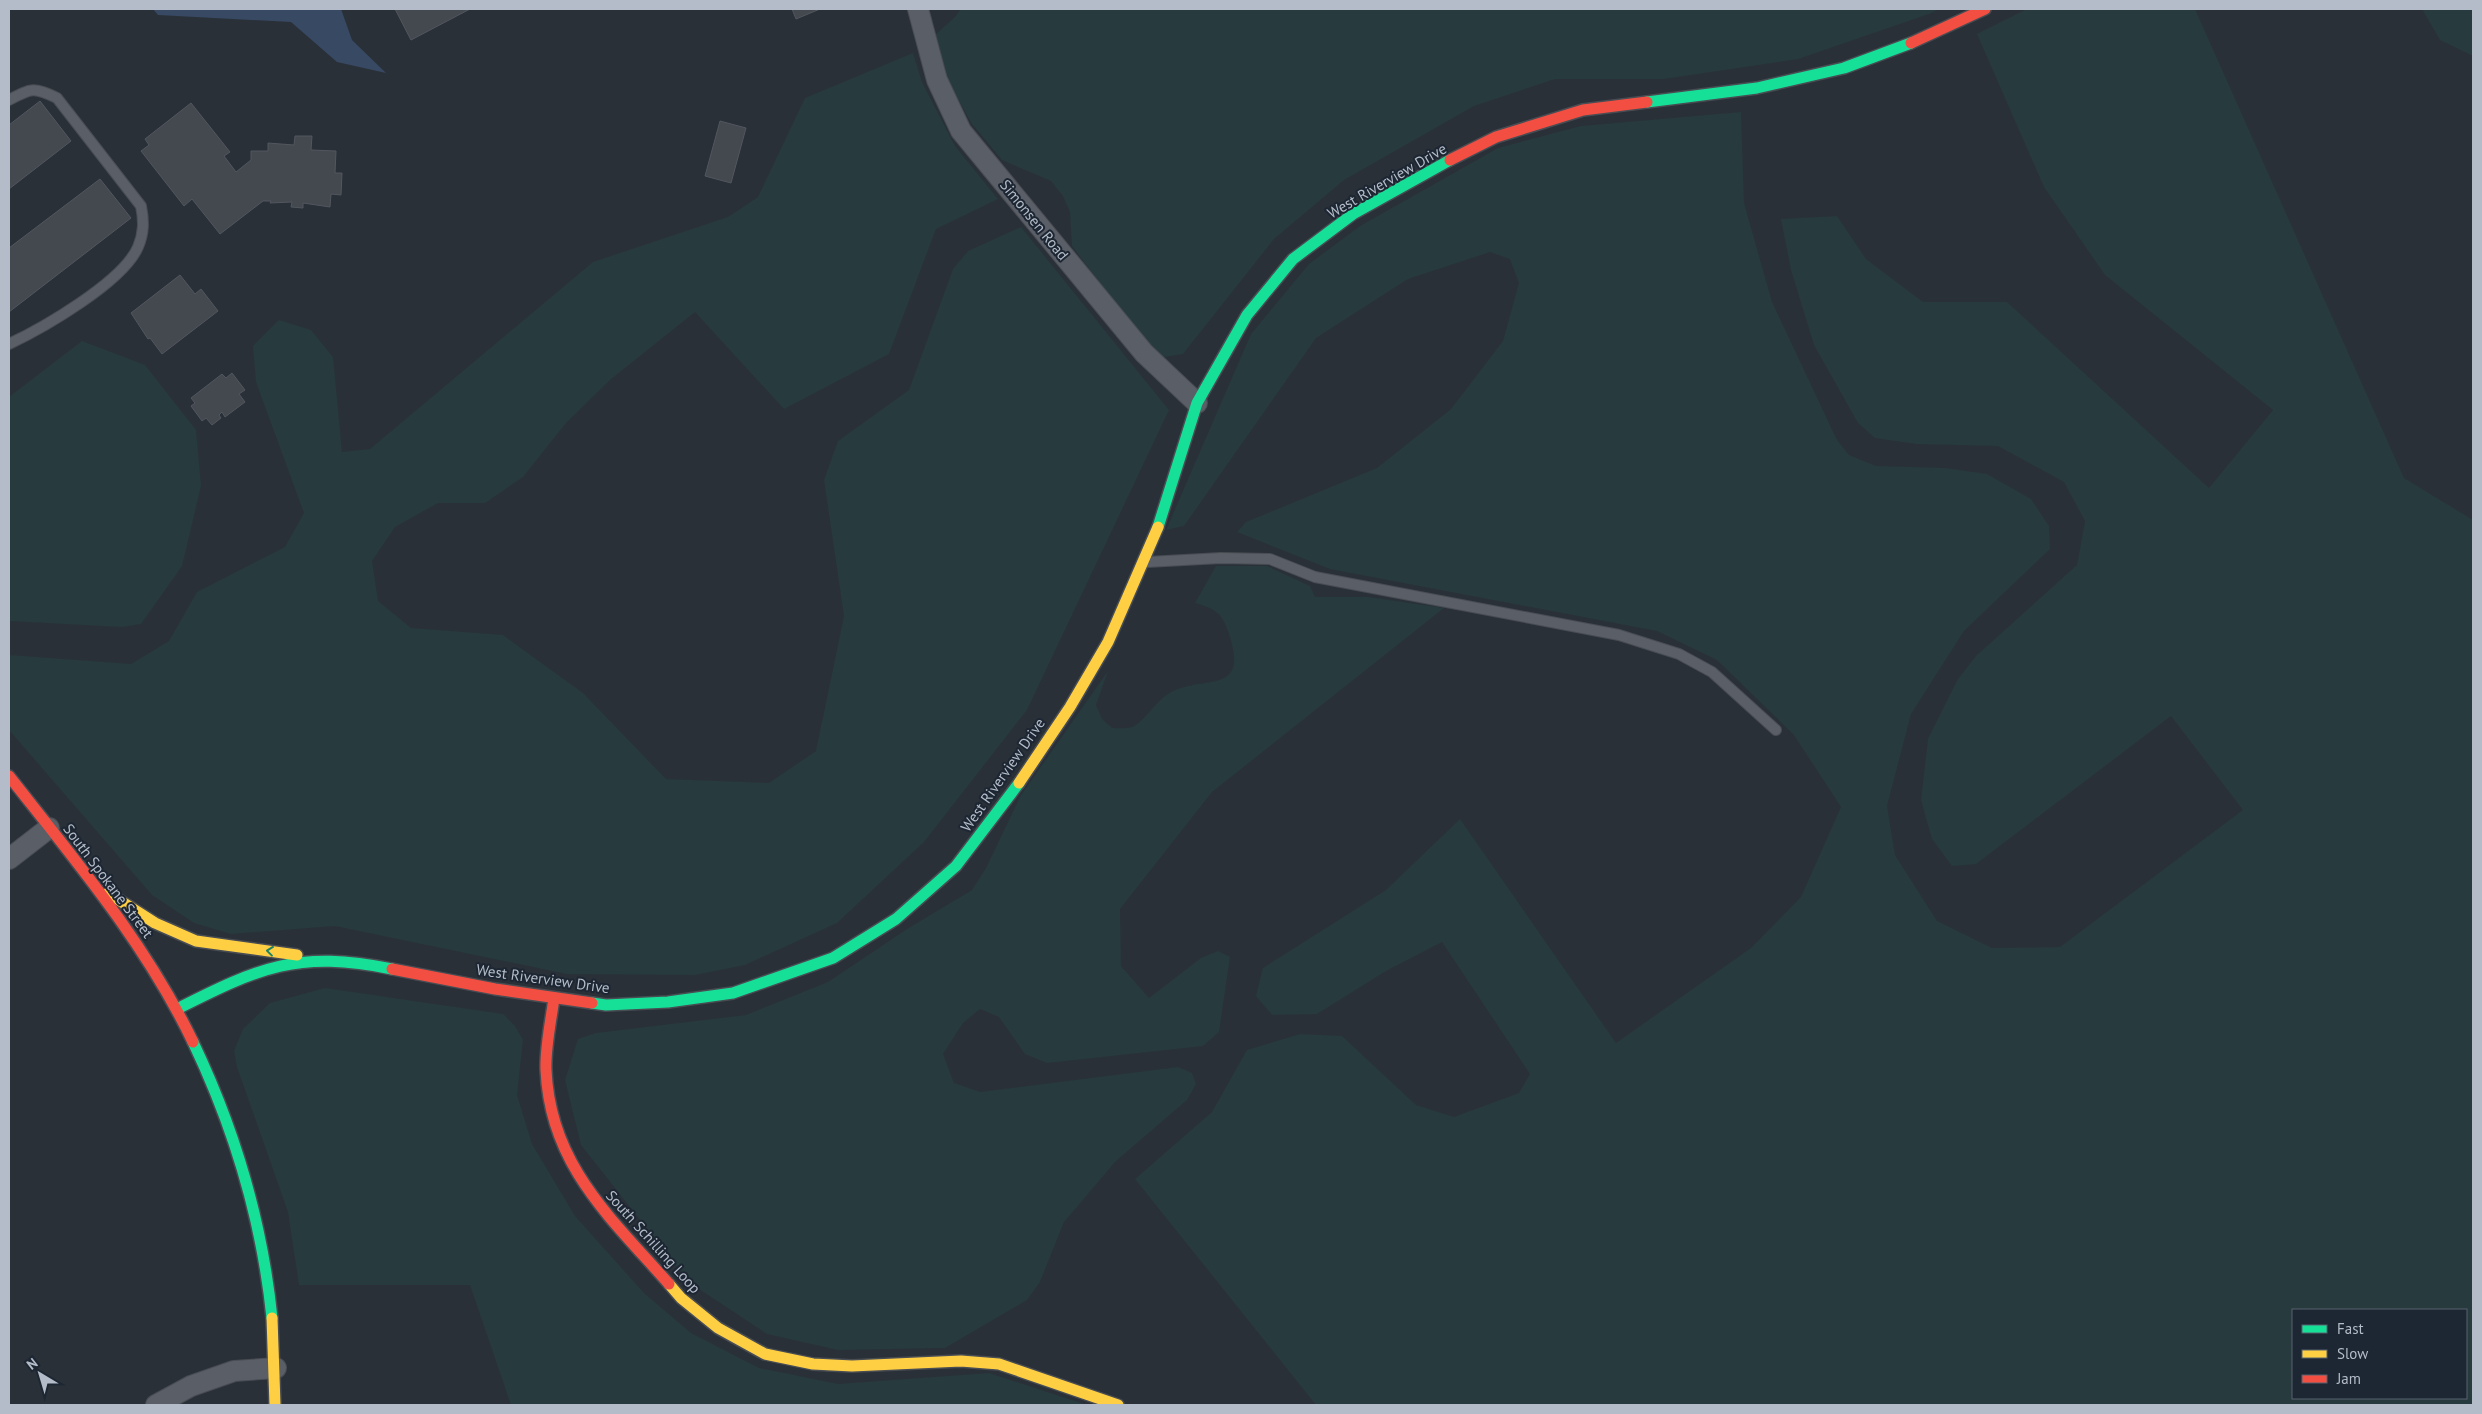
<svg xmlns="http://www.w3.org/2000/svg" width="2482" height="1414" font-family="'PT Sans',sans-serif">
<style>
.green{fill:#273a3e;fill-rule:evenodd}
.water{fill:#384963}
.building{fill:#444950;stroke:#52575f}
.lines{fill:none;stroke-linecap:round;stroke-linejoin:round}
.lane-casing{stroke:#484c53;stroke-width:12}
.street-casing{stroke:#484c53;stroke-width:22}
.fast-casing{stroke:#484c53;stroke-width:14}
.slow-casing{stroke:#484c53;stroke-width:14}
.jam-casing{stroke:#484c53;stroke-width:14}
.lane{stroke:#5a5e66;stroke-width:10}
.street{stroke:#5a5e66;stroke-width:20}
.fast{stroke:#16e098;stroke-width:11}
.slow{stroke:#ffcf43;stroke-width:11}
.jam{stroke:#f24e42;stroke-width:11}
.oneway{stroke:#1a8366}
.labels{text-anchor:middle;stroke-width:4;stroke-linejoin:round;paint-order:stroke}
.street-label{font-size:15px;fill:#b4bcc9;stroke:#1d2633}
</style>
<rect width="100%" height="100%" fill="#2a3038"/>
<g class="green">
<path d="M961,9H1939L1929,14L1798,59L1664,79H1555L1474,106L1344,180L1274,239L1183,354L1164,357L1151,351L1072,246L1070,212L1063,196L1051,181L1002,160L972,124L945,76L934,36L955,17Z"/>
<path d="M2027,9H2195L2404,478L2473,520V1405H1316L1135,1179L1212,1112L1247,1050L1300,1034L1342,1036L1416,1105L1454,1117L1519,1093L1530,1074L1442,942L1386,971L1317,1014L1272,1015L1256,996L1263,968L1386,890L1460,819L1616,1043L1751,948L1801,897L1841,807L1794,735L1717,660L1657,631L1330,569L1237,532L1246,522L1377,468L1451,409L1503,341L1519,283L1510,259L1490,252L1408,279L1316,338L1184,526L1166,530L1251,334L1309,264L1360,226L1498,148L1581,126L1741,112L1744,203L1772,302L1837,440L1849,455L1876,466L1945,468L1987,474L2031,499L2049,526L2050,549L1964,631L1911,714L1887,806L1895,855L1937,921L1992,948L2060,947L2243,810L2171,716L1976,864L1952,866L1932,839L1921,800L1928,739L1958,679L1976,656L2077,565L2085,521L2064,482L1998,446L1916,444L1875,438L1858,423L1814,345L1791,270L1781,219L1837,216L1866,259L1923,302H2007L2209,488L2273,410L2105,275L2044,187L1977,34ZM2293,1310H2466V1398H2293Z"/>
<path d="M2422,9H2473V56L2440,40Z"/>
<path d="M913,53L922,82L955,146L998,199L936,229L889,354L784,409L695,312L610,380L566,423L523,477L485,503H438L395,527L372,561L378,601L411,628L503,635L583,693L666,779L769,783L816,751L844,616L824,480L838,441L909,390L953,269L968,251L1021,227L1169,410L1027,710L924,842L837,923L745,965L695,975L567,974L335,926L231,934L194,923L152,895L9,730V655L131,664L169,641L197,592L285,547L304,513L256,382L253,346L279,320L311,330L333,357L342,452L370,449L593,262L728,217L758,197L805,98Z"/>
<path d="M82,341L145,365L196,430L201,486L182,566L141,624L122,627L9,621V397Z"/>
<path d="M1216,566H1267L1310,586L1315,597H1368L1444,608L1212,792L1120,909L1121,966L1149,998L1201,958L1218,951L1230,957L1219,1032L1203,1046L1047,1063L1025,1054L999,1017L980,1009L963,1023L943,1054L954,1083L980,1092L1178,1067L1192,1073L1196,1084L1187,1100L1116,1161L1064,1222L1040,1282L1027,1300L945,1348L838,1350L767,1334L690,1283L581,1145L565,1080L578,1039L596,1033L746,1015L828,982L907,929L972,890L986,868L1021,795L1108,671L1096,705L1102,719L1112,728C1118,728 1127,729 1132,727C1144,722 1156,701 1168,694C1202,673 1250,698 1229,634C1222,613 1216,609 1195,603Z"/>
<path d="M325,988L503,1014L515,1026L523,1040L517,1095L532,1144L575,1216L644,1293L691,1333L759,1368L838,1384L989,1373L1087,1405H511L470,1285H299L288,1212L237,1067L234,1051L243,1029L270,1003Z"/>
</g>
<path class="water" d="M153,9H341L352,40L386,73L337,62L291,22L158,15Z"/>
<g class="building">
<path d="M395,9H470L411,40Z"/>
<path d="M792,9H820L796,19Z"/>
<path d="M40,101L71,141L9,189V125Z"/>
<path d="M191,103L230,152L224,156L236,172L251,160V151H268V143L294,145L295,136H312L311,150L336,151L335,173H342L341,195L331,194L330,207L303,203V208L291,207L292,202L270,203L271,201H263L220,234L192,199L184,206L141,151L149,145L145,139Z"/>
<path d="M720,121L746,128L731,183L705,176Z"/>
<path d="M100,179L131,218L9,312V248Z"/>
<path d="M180,275L195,294L201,289L218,311L162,354L150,338L148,339L131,313Z"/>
<path d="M232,373L245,390L239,394L245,402L225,417L222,412L219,415L221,418L212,425L206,418L202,421L191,406L195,403L191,398L222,374L226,378Z"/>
</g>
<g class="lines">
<g class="lane-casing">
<g id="lane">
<path d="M9,100C32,88 33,87 57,98L141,206C144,221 144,233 138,247C123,282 43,328 9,344"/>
<path d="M1147,562L1221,558L1270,559L1315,577L1619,635L1679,654L1712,672L1776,730"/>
</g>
</g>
<g class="street-casing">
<g id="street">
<path d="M918,9L937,80L961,131L1144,353L1197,403"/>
<path d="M9,859L49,828"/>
<path d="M156,1405L191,1386L234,1371L276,1368"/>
</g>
</g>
<g class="fast-casing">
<g id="fast">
<path d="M1647,102L1757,88L1844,68L1911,43"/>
<path d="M1158,527L1197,403L1247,315L1293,259L1353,214L1450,160"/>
<path d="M592,1003L606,1005L668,1002L733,993L833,958L896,919L956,866L1019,783"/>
<path d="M177,1009C260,967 298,950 392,969"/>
<path d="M193,1042C235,1130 262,1221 272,1318"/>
</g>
</g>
<g class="slow-casing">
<g id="slow">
<path d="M1019,783L1070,707L1108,642L1158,527"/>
<path d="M108,893L155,923L196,941L297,955"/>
<path d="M669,1284L681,1298L718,1328L765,1354L813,1364L852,1366L961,1361L999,1364L1118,1405"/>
<path d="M272,1318L275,1405"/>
</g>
</g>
<g class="jam-casing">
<g id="jam">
<path d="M1911,43L1985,9"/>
<path d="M1450,160L1496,137L1583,110L1647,102"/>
<path d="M9,776C76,861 146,944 193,1042"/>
<path d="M392,969L495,989L592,1003"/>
<path d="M554,998C551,1021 545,1047 546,1070C550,1165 611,1218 669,1284"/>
</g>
</g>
<use href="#lane" class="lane"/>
<use href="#street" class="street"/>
<use href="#fast" class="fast"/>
<use href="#slow" class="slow"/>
<use href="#jam" class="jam"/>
</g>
<defs><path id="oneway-chevron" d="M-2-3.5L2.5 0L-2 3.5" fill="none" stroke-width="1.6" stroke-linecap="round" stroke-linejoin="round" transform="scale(1.25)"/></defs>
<use class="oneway" href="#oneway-chevron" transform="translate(270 951) rotate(-173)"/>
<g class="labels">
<g class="street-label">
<text transform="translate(1387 181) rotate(-30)" y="5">West Riverview Drive</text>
<text transform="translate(1034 220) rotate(51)" y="5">Simonsen Road</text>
<text transform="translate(1003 775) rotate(-55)" y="5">West Riverview Drive</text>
<text transform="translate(108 881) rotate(53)" y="5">South Spokane Street</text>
<text transform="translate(543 979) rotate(8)" y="5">West Riverview Drive</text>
<text transform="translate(653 1242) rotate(48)" y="5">South Schilling Loop</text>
</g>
</g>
<rect width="2482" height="1414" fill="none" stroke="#b4bcc9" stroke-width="20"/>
<rect x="2292" y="1309" width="175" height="90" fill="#1d2633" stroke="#59626f"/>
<rect x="2302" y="1325" width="25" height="8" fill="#16e098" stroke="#59626f"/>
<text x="2337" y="1334" font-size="15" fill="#b4bcc9">Fast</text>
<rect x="2302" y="1350" width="25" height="8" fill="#ffcf43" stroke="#59626f"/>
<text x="2337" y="1359" font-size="15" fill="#b4bcc9">Slow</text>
<rect x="2302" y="1375" width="25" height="8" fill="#f24e42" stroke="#59626f"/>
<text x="2337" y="1384" font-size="15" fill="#b4bcc9">Jam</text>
<g transform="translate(40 1374) rotate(322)" stroke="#1d2633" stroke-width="4" paint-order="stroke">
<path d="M0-4L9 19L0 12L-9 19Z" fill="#b4bcc9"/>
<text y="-8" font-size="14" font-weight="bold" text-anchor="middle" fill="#b4bcc9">N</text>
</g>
</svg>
